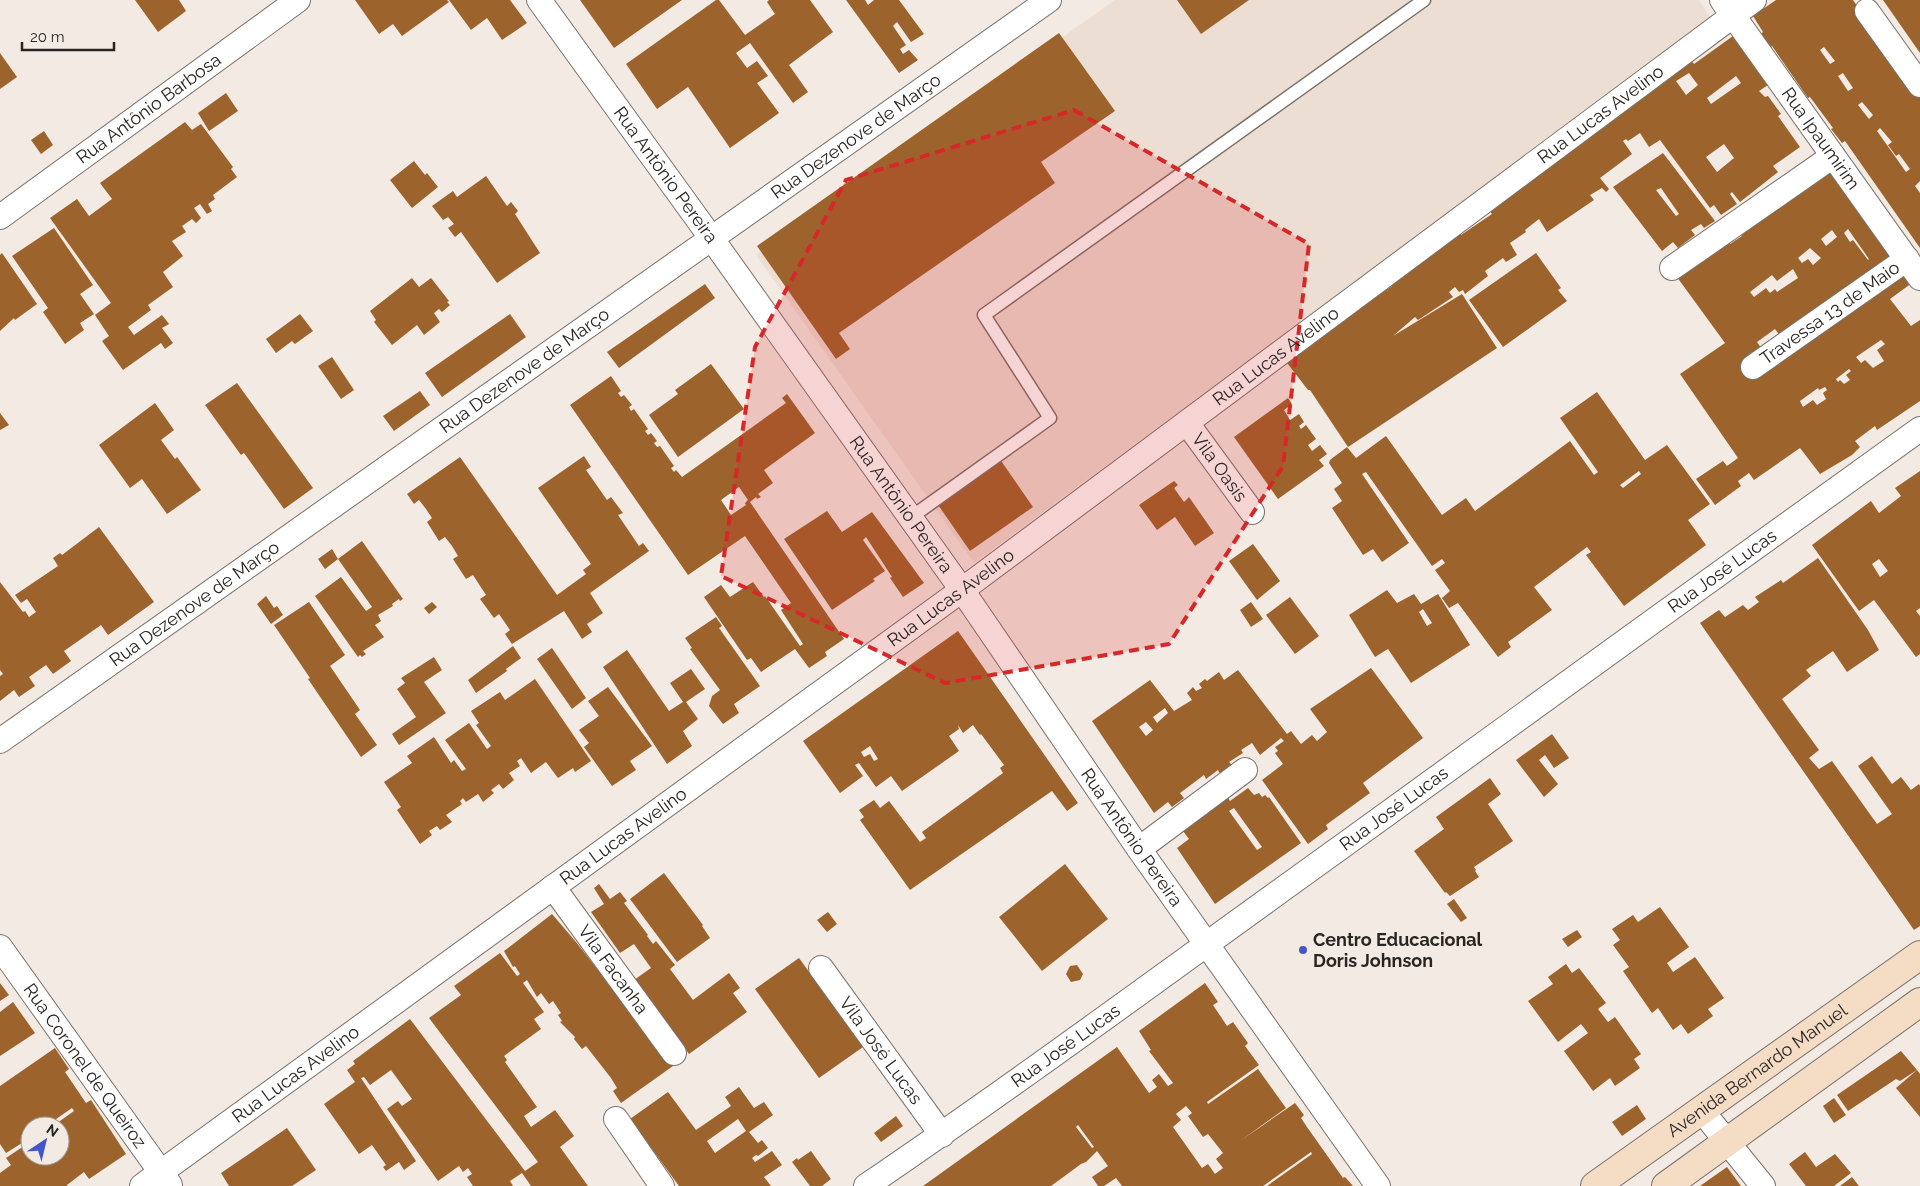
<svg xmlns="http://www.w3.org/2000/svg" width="1920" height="1186" font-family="Raleway,sans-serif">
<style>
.built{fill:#ecded2}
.building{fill:#9d632c;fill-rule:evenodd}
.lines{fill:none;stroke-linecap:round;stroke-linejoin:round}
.lane-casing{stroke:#79726c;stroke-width:15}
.street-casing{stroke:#79726c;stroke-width:26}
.secondary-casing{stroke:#79726c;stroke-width:30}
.lane{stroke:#fff;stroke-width:12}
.street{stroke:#fff;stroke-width:24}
.secondary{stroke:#f4dcc5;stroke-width:28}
.marked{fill:#d62828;fill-opacity:0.2;stroke:#d62828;stroke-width:4;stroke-dasharray:10 6;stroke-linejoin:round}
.poi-dot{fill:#4355c9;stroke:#f2eae3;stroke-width:2}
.labels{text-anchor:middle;stroke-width:4;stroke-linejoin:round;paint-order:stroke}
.street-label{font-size:18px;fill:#282523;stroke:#f2eae3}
.poi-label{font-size:18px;font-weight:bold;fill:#282523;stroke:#f2eae3;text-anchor:start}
</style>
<rect width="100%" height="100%" fill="#f2eae3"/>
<path class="built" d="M1115,0H1699L1711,18L974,563L756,255Z"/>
<g class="building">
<path d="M135,0H179L186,11L158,32Z"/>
<path d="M355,0H447L449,2L402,36L393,24L379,34Z"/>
<path d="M449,0H510L527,23L502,40L487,18L471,30Z"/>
<path d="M580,0H682L614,48Z"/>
<path d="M716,0H719L745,35L775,14L767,2L769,0H810L833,32L789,65L808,92L793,103L750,43L736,53L747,68L757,61L768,76L757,83L779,113L730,148L688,87L657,109L626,64Z"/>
<path d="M846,0H865L868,5L874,0H899L924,34L911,42L897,22L893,26L906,45L900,49L903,54L909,50L918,60L899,73Z"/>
<path d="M1177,0H1249L1201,34Z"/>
<path d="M1776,0H1853L1920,95V181L1915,186L1920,193V248L1845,141L1842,143L1831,129L1833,128L1810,97L1808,98L1772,46L1771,47L1761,34L1763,32L1753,16ZM1824,47L1835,61L1830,64L1820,50ZM1843,73L1853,88L1848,91L1838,76ZM1862,102L1873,115L1869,119L1858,105ZM1880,128L1892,142L1888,145L1896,156L1899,154L1910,169L1906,172L1877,131Z"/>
<path d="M1883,0H1920V53Z"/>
<path d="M1059,33L1115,111L1041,162L1055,183L839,333L850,349L836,359L757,246Z"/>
<path d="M1733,36L1771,83L1759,91L1765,97L1768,96L1781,114L1778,116L1800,147L1773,166L1778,172L1740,202L1732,192L1730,194L1737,204L1721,215L1714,205L1710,208L1660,140L1649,147L1640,133L1628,141L1626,139L1623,141L1632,154L1600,178L1609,189L1606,192L1602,188L1590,195L1594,200L1547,232L1539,219L1525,230L1526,232L1510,243L1517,255L1506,262L1503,258L1485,271L1488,276L1465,294L1463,290L1459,292L1455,287L1449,292L1453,297L1418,320L1415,317L1393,336L1462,294L1497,348L1348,447L1310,390H1308L1284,359L1373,293L1376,297L1392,286L1389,281L1458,231L1461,235L1492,214L1488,209L1581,138L1584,142L1590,137L1588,133L1691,60L1694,64ZM1689,73L1698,85L1686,95L1676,81ZM1736,76L1741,83L1711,104L1707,98ZM1724,144L1734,158L1717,172L1706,157Z"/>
<path d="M0,53L17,77L0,89Z"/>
<path d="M226,93L238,111L209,131L198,113Z"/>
<path d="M185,122L192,130L201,124L233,167L231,169L237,177L213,195L215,199L208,204L212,211L207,214L200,204L194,208L201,218L196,223L192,219L182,226L186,232L172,241L183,256L163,272L173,287L148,305L151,310L128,327L134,335L162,315L169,324L162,328L173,343L165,349L161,343L123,370L102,341L109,336L95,315L111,303L50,218L77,199L89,216L112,199L100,183Z"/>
<path d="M44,131L53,145L41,154L31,140Z"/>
<path d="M1663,153L1715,221L1704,228L1701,224L1691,230L1695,235L1678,248L1673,242L1662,251L1613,187ZM1661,188L1679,214L1676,216L1656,190Z"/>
<path d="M414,161L425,175L427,173L438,187L412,208L390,180Z"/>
<path d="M1829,171L1898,260L1781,337L1775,329L1757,342L1766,355L1908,269L1916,280L1890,299L1911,326L1920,320V401L1877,430L1875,426L1855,441L1860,447L1852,455L1820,474L1800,448L1754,480L1749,473L1738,481L1741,486L1715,505L1696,479L1723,461L1727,466L1738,458L1680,374L1725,343L1674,273L1724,236L1730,244L1742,236L1737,229L1798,186L1803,192ZM1848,229L1869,259L1868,260L1853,240L1850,242L1844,233ZM1832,230L1837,237L1826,246L1821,239ZM1810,248L1821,258L1813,265L1808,259L1802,263L1798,258ZM1793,269L1798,278L1777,292L1775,289L1770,293L1766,288L1754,297L1750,292L1772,275L1777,281ZM1881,340L1885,344L1877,350L1884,361L1873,368L1865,360L1861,363L1856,357ZM1849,369L1851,371L1846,375L1850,380L1844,384L1840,380L1838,382L1836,379ZM1825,387L1827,390L1823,393L1826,399L1817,405L1813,400L1803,407L1800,401L1818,388L1819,390Z"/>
<path d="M486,176L507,206L511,202L518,211L515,214L540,253L497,283L461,232L455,237L448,228L454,224L448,217L443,220L432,206L453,191L457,197Z"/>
<path d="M54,228L93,285L80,294L94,314L80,323L84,330L65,344L43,312L48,308L12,256Z"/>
<path d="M2,253L37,304L15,320L14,318L0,331V255Z"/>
<path d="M1536,253L1561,288L1558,290L1567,301L1503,347L1469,300Z"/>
<path d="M412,278L419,287L431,278L449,301L447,302L450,305L442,312L439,309L434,313L440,322L424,335L417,325L392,345L374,322L376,320L370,311Z"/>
<path d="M705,284L715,298L619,368L607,352Z"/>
<path d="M300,314L313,331L295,344L292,341L276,353L266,339Z"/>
<path d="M510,314L526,337L442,397L425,373Z"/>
<path d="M332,357L354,390L341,399L318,366Z"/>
<path d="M711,364L744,409L678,457L649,415L678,394L675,390Z"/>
<path d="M611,376L621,391L618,393L621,397L624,395L632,405L629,407L631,411L634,409L648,429L645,431L648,435L651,433L657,441L654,443L657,447L660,446L674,466L671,468L674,472L676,470L682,477L786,403L782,398L787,394L815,433L764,470L773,483L758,494L761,497L757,499L756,497L750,502L844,639L825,652L827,656L809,668L795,649L761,672L751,658L747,660L704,597L721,585L730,597L753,582L764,597L765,596L800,646L803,644L781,610L791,603L745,536L688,575L570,405ZM739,487L748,500L745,503L746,505L731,515L721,500Z"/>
<path d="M237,383L313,488L284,509L244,453L241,455L205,405Z"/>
<path d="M420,391L430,405L394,431L383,416Z"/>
<path d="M1597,392L1645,460L1667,445L1710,504L1688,520L1706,545L1624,606L1586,555L1591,552L1587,547L1534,587L1552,610L1508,642L1511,647L1498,657L1458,603L1449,608L1442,598L1450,591L1435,570L1445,563L1442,559L1432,566L1366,472L1362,474L1409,543L1382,562L1373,549L1363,555L1332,508L1342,501L1334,489L1342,483L1329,463L1330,460L1347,447L1356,458L1386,436L1442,515L1466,498L1475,511L1570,441L1594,475L1598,472L1560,418ZM1639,471L1641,474L1623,488L1620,485Z"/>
<path d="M1288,398L1292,404L1284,410L1290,420L1299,414L1304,422L1299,426L1301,429L1306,425L1316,439L1308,445L1312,451L1320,445L1327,454L1319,460L1324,466L1278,499L1234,437Z"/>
<path d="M155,403L174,430L161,440L175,459L177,457L201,490L167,514L142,479L130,488L99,445Z"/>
<path d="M0,413L9,425L0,430Z"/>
<path d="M997,455L1033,507L970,551L934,499Z"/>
<path d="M584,456L591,467L586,470L607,500L611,497L623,513L618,515L639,546L643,543L649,551L590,593L603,613L587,624L592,632L582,639L564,611L512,644L505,634L510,630L499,614L494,618L480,599L486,595L473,575L466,579L453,559L458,556L452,546L445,537L439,541L427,522L432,518L426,509L419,500L414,504L407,494L460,457L557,595L586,574L583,570L591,564L538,488Z"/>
<path d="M1920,471V608L1916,611L1920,616V654L1916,657L1874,600L1859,611L1812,545L1871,501L1879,513L1901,496L1895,488ZM1879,559L1888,571L1880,577L1872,564Z"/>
<path d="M1174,481L1178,485L1174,488L1184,502L1189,497L1214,533L1195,546L1175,517L1157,530L1139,505Z"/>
<path d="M827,511L842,532L872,512L924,583L903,597L890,578L892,577L866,537L863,540L885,571L873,579L875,581L832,610L784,539Z"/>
<path d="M99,527L154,602L108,635L101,625L64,651L71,661L53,674L46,665L29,677L35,686L19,697L14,690L0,701V676L3,674L0,670V582L23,612L25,611L29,617L36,612L27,599L21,603L15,595L58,566L53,558L60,553L62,555Z"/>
<path d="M362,541L403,599L400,601L399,599L392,604L393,606L378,615L381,621L375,625L384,637L363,651L366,654L362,657L360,655L358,657L315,596L341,577L366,611L372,607L338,559Z"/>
<path d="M1253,544L1280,581L1257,600L1229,561Z"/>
<path d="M332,549L338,559L325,569L318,559Z"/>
<path d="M1818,558L1868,630L1879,650L1847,672L1833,651L1806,670L1811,676L1782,699L1819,750L1809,758L1819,769L1832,761L1877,824L1892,814L1858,766L1872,756L1892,784L1901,777L1911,790L1919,784L1920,786V926L1914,930L1700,623L1719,610L1725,617L1743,605L1748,610L1759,602L1755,597L1781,580L1783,583Z"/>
<path d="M1387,590L1397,603L1414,594L1421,604L1438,594L1470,645L1411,683L1388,649L1375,657L1349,615ZM1423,609L1432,623L1427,626L1419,612Z"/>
<path d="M266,596L274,608L277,606L283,615L271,624L257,604Z"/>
<path d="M1290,597L1319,636L1295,654L1266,615Z"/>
<path d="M309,602L345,655L330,666L360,710L355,714L377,745L361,757L308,679L310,678L274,625Z"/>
<path d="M432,602L437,607L429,614L424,608Z"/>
<path d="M1251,602L1263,619L1251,627L1240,610Z"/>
<path d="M716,617L722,626L719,628L760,686L734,704L739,713L723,724L709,706L712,696L720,690L690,649L692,648L685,638Z"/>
<path d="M958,631L1078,803L1067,811L1052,791L910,890L860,820L864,817L859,810L874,800L880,808L889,801L920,842L926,838L922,832L1003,773L1000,768L1004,765L981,734L980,735L973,725L963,733L958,725L959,729L949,736L959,751L902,791L891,776L876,787L859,763L855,765L863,776L840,793L803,741ZM870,746L878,759L874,761L870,754L864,757L861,752Z"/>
<path d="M513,646L521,658L506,669L507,671L476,693L468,680Z"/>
<path d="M552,648L586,698L572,709L537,659Z"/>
<path d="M627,650L669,711L683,702L670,683L691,669L705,689L686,702L698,719L683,731L692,746L667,764L603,667Z"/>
<path d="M434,657L442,670L424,682L446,713L399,745L392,734L416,717L397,689L405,683L401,678Z"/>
<path d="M1371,668L1423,738L1363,783L1370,793L1326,825L1328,829L1308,844L1262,780L1283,764L1275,753L1278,751L1275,747L1284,741L1281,738L1260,755L1252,743L1241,750L1243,753L1229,762L1232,765L1220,774L1218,770L1206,779L1204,775L1180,793L1184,798L1172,807L1168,802L1154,813L1092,721L1150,680L1174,711L1192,700L1187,693L1193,687L1196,691L1202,688L1199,684L1205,679L1207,681L1219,672L1224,680L1238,670L1287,734L1291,731L1301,744L1312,735L1317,741L1327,732L1310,709ZM1165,708L1168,713L1157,723L1153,717ZM1146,722L1153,730L1146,736L1139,727Z"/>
<path d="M535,679L591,761L575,772L573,768L558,778L546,762L531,773L521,758L517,761L520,766L509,773L514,780L503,789L499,784L491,790L494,793L483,802L478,794L466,802L463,798L460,801L462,804L446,815L452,822L440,830L437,826L429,831L432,835L420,844L397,810L401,807L384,782L412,763L407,756L434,737L451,763L454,760L462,771L466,769L445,740L469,723L487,749L491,746L476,725L479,723L471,711L500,692L505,700Z"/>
<path d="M608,687L652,746L630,761L636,770L612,786L584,747L589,743L579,730L599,716L588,701Z"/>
<path d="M1552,734L1569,758L1554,768L1545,755L1539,760L1558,784L1544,797L1516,760Z"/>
<path d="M1490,778L1501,794L1488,804L1513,841L1474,867L1476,870L1475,871L1479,877L1450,896L1446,892L1445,893L1414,851L1444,829L1436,817Z"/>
<path d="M1248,788L1254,795L1259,793L1262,797L1265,795L1268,798L1269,797L1301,843L1215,904L1177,848L1189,839L1180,827L1225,793L1230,801ZM1234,808L1262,847L1257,850L1229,811Z"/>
<path d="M1065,864L1108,919L1042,971L999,917Z"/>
<path d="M664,873L703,925L702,926L710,938L677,962L630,899Z"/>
<path d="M599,884L610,899L620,892L627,901L624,903L648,935L647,936L653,944L656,941L675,965L670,969L693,1000L729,973L740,988L733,993L747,1012L689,1054L634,980L651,968L634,944L620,953L591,912L604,904L594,888Z"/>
<path d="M1454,899L1467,918L1461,922L1447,904Z"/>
<path d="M1660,907L1689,947L1667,963L1673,972L1695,957L1724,998L1708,1009L1713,1016L1688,1034L1681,1024L1673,1030L1658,1008L1652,1013L1623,971L1629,967L1613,945L1620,940L1612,929L1633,915L1638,922Z"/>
<path d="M828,912L837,924L827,932L817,920Z"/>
<path d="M552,914L576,942L673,1066L621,1103L613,1091L617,1088L611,1078L586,1046L582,1049L574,1039L575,1037L560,1022L562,1021L558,1015L561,1013L553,1001L549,1004L541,993L537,997L527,980L523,983L544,1012L534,1019L541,1029L504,1056L507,1060L505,1062L537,1107L524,1116L531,1127L555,1110L574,1136L560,1147L588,1186H531L522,1173L510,1181L513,1186H473L467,1177L472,1174L468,1168L463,1172L459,1166L438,1181L387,1109L398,1101L402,1106L412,1099L391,1070L370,1085L364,1077L361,1078L416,1161L404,1170L399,1162L386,1171L383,1167L386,1165L372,1145L359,1154L324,1104L355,1082L347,1070L355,1064L353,1061L410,1019L525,1171L538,1162L429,1018L461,995L454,986L500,953L517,976L520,974L515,966L513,967L504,951Z"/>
<path d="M1577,930L1582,937L1568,947L1562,939Z"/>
<path d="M799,958L863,1047L819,1078L755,989Z"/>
<path d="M1566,964L1572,973L1579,968L1606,1003L1598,1009L1608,1022L1615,1017L1641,1054L1634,1059L1640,1068L1615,1086L1610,1078L1593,1091L1564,1051L1588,1033L1581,1024L1558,1042L1528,1001L1553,984L1548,977Z"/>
<path d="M1077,965L1083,974L1080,980L1071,982L1066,974L1070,966Z"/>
<path d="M0,983L9,995L0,1001Z"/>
<path d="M1205,983L1218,1002L1213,1005L1227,1026L1233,1022L1248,1043L1245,1046L1259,1065L1207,1102L1208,1104L1258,1069L1286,1108L1240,1141L1295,1103L1304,1115L1301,1118L1307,1127L1343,1178L1345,1177L1353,1186H1267L1312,1154L1311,1152L1263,1186H1122L1116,1178L1104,1186H1098L1092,1177L1108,1166L1097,1151L1086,1162L1081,1164L1051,1186H923L1117,1047L1149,1093L1157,1087L1152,1080L1159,1074L1168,1086L1173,1083L1149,1051L1151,1050L1139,1031ZM1186,1106L1192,1113L1188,1116L1203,1137L1208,1134L1223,1153L1216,1159L1223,1168L1215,1174L1208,1164L1202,1168L1173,1127L1181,1120L1176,1114ZM1078,1125L1094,1147L1092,1148L1076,1127Z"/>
<path d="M13,1002L35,1033L0,1056V1012Z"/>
<path d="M55,1048L69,1069L65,1072L86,1103L91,1100L126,1154L89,1179L84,1172L67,1185V1186H0V1173L11,1165L6,1158L30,1142V1156H60V1126H53L74,1111L72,1108L46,1126H30V1138L6,1153L0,1144V1086Z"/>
<path d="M1901,1051L1917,1070L1900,1081L1896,1079L1848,1111L1837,1095Z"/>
<path d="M1917,1070L1920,1074V1117L1896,1088Z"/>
<path d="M739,1087L754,1108L764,1102L773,1115L749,1132L758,1143L762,1140L768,1148L758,1156L756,1155L752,1158L755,1162L772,1151L782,1165L764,1177L771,1186H679L630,1119L668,1092L696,1130L731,1106L725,1097ZM738,1119L746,1131L715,1153L707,1141Z"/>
<path d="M1834,1098L1846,1115L1834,1123L1823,1106Z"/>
<path d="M1637,1105L1646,1119L1622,1136L1612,1122Z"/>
<path d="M896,1116L903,1126L881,1142L874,1133Z"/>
<path d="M287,1128L316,1170L292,1186H229L221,1173Z"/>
<path d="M811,1151L831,1179L822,1186H810L792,1162L797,1158L798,1160Z"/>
<path d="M1805,1152L1816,1167L1835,1154L1851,1173L1834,1186H1806L1789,1164Z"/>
<path d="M1727,1167L1741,1186H1700Z"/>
<path d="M1852,1177L1859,1186H1840Z"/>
</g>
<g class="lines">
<g class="lane-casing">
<path id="lane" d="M910,518L1050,418L984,315L1424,0"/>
</g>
<g class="street-casing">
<g id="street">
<path id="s1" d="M539,0L712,239L962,590L1139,849L1378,1186"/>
<path id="s2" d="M1722,0L1920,278"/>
<path d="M1867,11L1920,85"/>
<path id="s3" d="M0,217L298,0"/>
<path d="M1672,268L1833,156"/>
<path id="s4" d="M1753,367L1907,259"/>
<path id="s5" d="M1187,423L1252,512"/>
<path id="s6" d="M0,741L1049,0"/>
<path d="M1139,849L1245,770"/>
<path id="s7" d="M553,887L674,1053"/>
<path id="s8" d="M0,947L170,1185"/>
<path id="s9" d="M821,968L942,1135"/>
<path d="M1702,1111L1763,1186"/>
<path d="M616,1119L662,1186"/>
<path id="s10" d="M142,1186L962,590L1754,0"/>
<path id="s11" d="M866,1186C1028,1076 1185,959 1344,845C1535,706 1728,567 1920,429"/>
</g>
</g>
<g class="secondary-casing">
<g id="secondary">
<path id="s12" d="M1595,1186L1920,955"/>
<path d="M1666,1186L1920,1002"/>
</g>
</g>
<use href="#lane" class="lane"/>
<use href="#street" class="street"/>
<use href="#secondary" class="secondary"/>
</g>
<path class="marked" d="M1074,110L1309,244L1283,466L1169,644L945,683L721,576L755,347L846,180Z"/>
<circle class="poi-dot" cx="1303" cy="950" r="5"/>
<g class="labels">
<g class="street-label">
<text dy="6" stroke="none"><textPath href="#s3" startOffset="184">Rua Antônio Barbosa</textPath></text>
<text dy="6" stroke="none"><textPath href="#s10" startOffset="1810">Rua Lucas Avelino</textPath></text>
<text dy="6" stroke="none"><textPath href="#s6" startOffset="1048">Rua Dezenove de Março</textPath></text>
<text dy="6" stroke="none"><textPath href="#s2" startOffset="170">Rua Ipaumirim</textPath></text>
<text dy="6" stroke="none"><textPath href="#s1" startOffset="216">Rua Antônio Pereira</textPath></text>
<text dy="6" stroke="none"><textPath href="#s4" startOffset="94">Travessa 13 de Maio</textPath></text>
<text dy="6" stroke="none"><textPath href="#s10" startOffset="1405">Rua Lucas Avelino</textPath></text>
<text dy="6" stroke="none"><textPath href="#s6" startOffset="642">Rua Dezenove de Março</textPath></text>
<text dy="6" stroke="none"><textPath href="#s5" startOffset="55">Vila Oasis</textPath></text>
<text dy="6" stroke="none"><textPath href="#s1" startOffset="621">Rua Antônio Pereira</textPath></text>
<text dy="6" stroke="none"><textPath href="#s11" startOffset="1054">Rua José Lucas</textPath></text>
<text dy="6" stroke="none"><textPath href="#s10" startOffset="1000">Rua Lucas Avelino</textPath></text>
<text dy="6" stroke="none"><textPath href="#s6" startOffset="238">Rua Dezenove de Março</textPath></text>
<text dy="6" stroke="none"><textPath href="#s11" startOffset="649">Rua José Lucas</textPath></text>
<text dy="6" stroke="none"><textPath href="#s10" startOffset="595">Rua Lucas Avelino</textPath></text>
<text dy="6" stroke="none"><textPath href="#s1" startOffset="1026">Rua Antônio Pereira</textPath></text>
<text dy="6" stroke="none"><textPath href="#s7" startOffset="102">Vila Facanha</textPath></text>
<text dy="6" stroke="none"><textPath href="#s11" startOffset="244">Rua José Lucas</textPath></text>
<text dy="6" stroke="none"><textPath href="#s9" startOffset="102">Vila José Lucas</textPath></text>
<text dy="6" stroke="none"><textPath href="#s8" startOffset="146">Rua Coronel de Queiroz</textPath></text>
<text dy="6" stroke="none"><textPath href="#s12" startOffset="199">Avenida Bernardo Manuel</textPath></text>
<text dy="6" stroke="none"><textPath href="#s10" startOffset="190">Rua Lucas Avelino</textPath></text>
</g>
<g class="poi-label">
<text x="1313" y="946">Centro Educacional<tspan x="1313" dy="21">Doris Johnson</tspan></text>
</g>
</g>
<g transform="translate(45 1141) rotate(35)"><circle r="24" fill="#f2eae3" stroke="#a19b96"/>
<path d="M0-4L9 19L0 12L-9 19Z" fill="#4355c9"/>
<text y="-8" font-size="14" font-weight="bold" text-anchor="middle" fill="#282523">N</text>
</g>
<path d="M22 42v8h92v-8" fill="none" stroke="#282523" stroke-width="2.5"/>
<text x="30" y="42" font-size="15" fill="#282523" stroke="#f2eae3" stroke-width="4" paint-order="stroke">20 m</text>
</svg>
